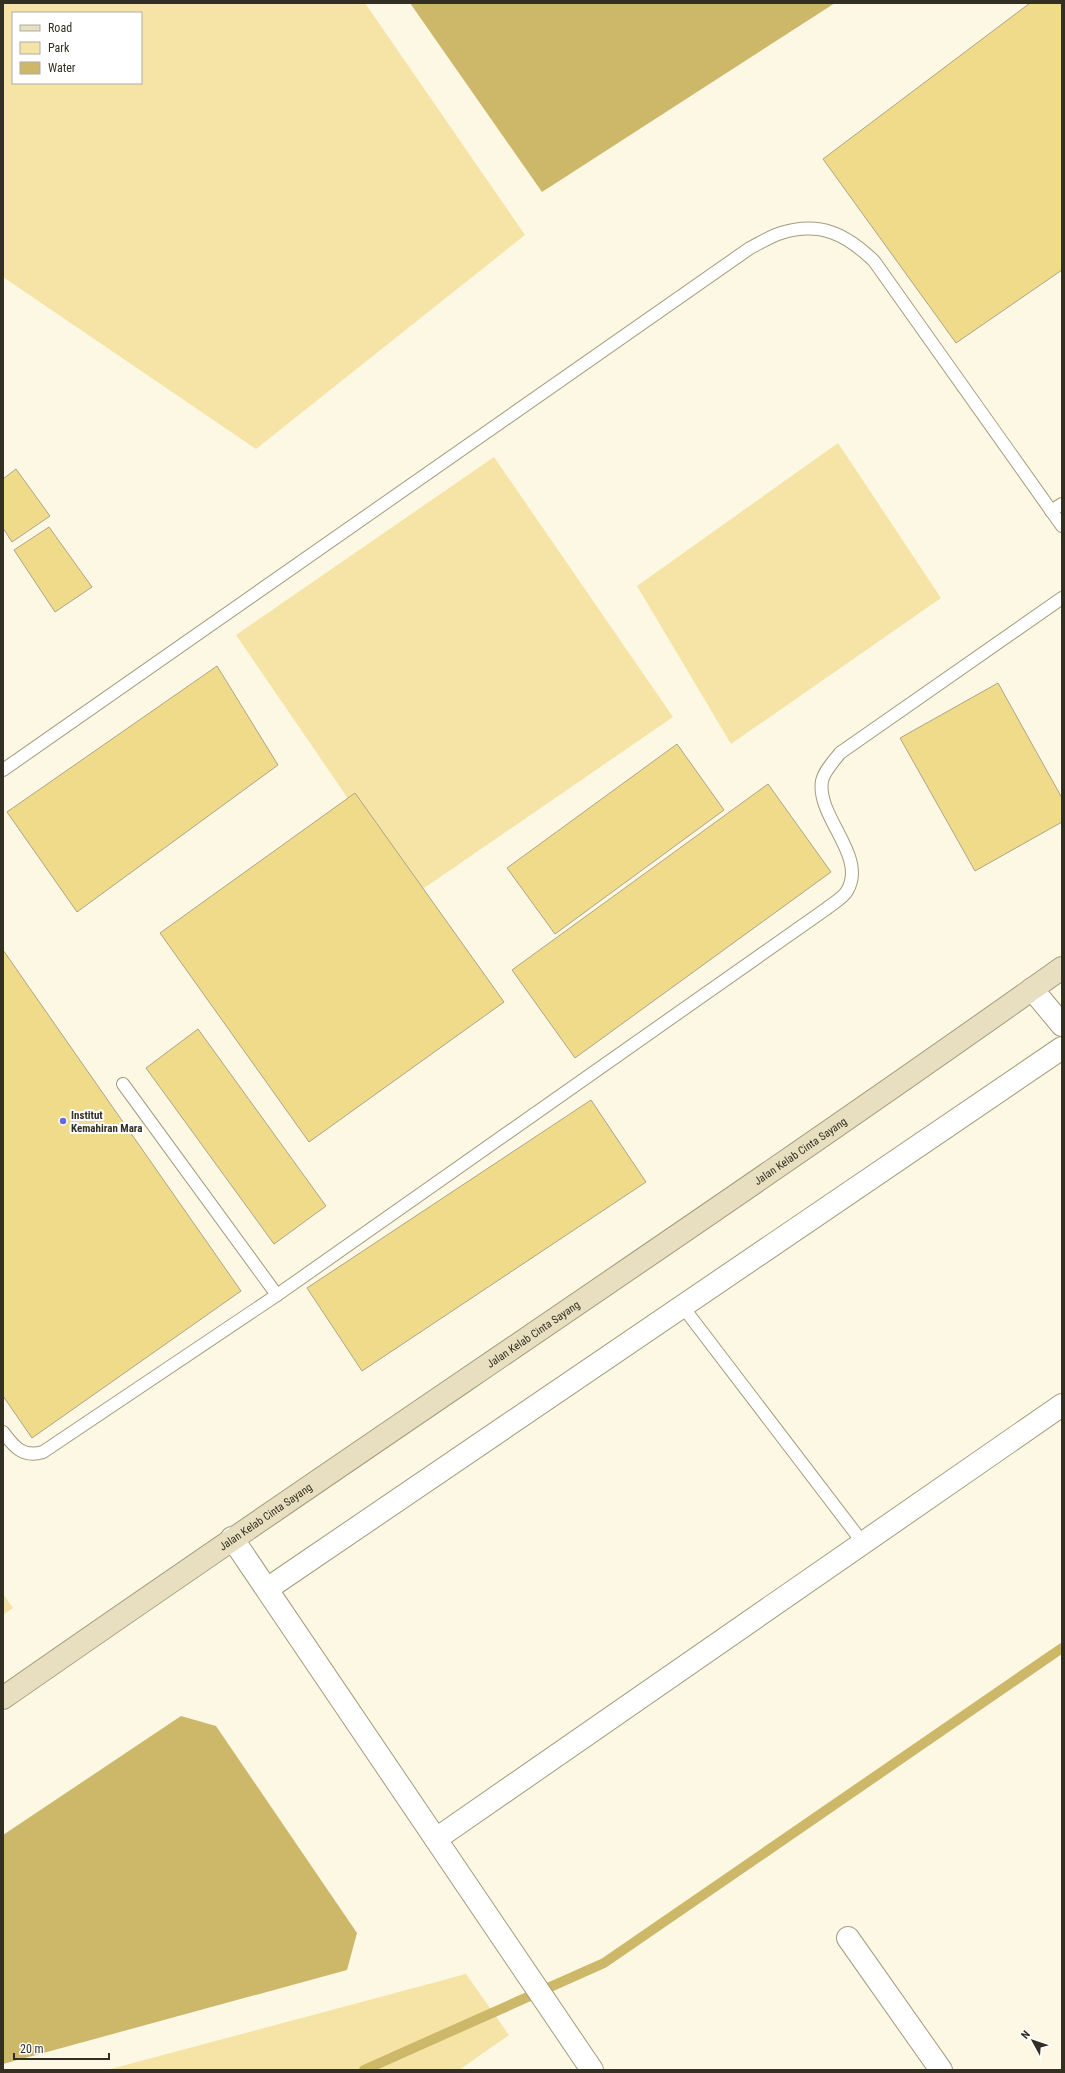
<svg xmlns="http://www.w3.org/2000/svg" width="1065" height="2073" font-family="'Roboto Condensed',sans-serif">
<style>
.green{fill:#f5e4a5;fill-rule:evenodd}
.water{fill:#cdb869}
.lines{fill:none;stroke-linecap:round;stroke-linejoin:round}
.stream{stroke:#cdb869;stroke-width:10}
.building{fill:#f0db8b;stroke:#ada586}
.service-casing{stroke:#a59c7d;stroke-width:14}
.minor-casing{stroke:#a59c7d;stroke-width:24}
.secondary-casing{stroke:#a59c7d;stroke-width:24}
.service{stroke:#fff;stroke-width:12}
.minor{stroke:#fff;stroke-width:22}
.secondary{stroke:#e7dfbf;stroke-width:22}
.poi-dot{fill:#5f6be3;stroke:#fff;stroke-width:1.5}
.labels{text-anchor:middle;stroke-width:4;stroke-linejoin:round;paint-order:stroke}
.poi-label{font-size:11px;font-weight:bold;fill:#332f22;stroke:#fff;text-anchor:start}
.street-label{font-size:11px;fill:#332f22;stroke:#fff}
</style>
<rect width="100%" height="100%" fill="#fdf8e4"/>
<g class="green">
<path d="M3,3H365L525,235L256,449L3,277ZM13,13H141V83H13Z"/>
<path d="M838,443L941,598L731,744L637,586Z"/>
<path d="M494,457L673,717L414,895L236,635Z"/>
<path d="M3,1594L13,1608L3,1615Z"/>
<path d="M466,1974L509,2035L459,2070H107Z"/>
</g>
<g class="water">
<path d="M410,3H835L542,192Z"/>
<path d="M181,1716L216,1726L357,1933L347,1970L3,2064V1835Z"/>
</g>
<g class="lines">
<path class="stream" d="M364,2070L604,1963L1062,1648"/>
</g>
<g class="building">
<path d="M1030,3H1062V270L956,343L823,159Z"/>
<path d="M16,469L50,516L12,542L3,528V479Z"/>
<path d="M49,527L92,587L55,612L14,550Z"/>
<path d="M217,666L278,765L77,912L7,812Z"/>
<path d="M998,683L1062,798V822L975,871L900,738Z"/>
<path d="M677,744L724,810L555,934L507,868Z"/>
<path d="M768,784L831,872L575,1058L512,970Z"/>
<path d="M355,793L504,1002L309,1142L160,933Z"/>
<path d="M3,950L241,1291L32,1438L3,1396Z"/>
<path d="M198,1029L326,1206L274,1244L146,1068Z"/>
<path d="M591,1100L646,1182L362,1371L307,1288Z"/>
</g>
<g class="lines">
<g class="service-casing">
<g id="service">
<path d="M1051,511L1062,504"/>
<path d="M3,770L750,248C760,243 771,236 781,233C820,221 846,234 874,261L1062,526"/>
<path d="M123,1084L277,1295"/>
<path d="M683,1307L863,1543"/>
<path d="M3,1432C14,1447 23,1458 43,1452L277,1295L826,909C832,904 843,898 847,891C868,856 816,817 822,781C824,771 834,761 840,753L1062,598"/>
</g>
</g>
<g class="minor-casing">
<g id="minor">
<path d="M1032,989L1062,1025"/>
<path d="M232,1538L592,2070"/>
<path d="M267,1589L1062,1048"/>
<path d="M436,1839L1062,1405"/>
<path d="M848,1938L941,2070"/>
</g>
</g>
<g class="secondary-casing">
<g id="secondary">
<path id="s1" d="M3,1698C355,1452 713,1216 1062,968"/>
</g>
</g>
<use href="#service" class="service"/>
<use href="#minor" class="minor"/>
<use href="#secondary" class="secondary"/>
</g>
<circle class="poi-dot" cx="63" cy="1121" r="4"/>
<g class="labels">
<g class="poi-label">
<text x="71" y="1119">Institut<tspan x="71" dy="13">Kemahiran Mara</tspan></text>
</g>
<g class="street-label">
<text dy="4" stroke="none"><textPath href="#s1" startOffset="967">Jalan Kelab Cinta Sayang</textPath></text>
<text dy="4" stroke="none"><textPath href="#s1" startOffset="643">Jalan Kelab Cinta Sayang</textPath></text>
<text dy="4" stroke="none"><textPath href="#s1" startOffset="319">Jalan Kelab Cinta Sayang</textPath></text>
</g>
</g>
<rect width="1065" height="2073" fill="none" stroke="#332f22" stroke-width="8"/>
<rect x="12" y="12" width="130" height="72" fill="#ffffff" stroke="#adaca7"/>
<rect x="20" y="25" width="20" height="6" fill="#e7dfbf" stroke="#adaca7"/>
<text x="48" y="32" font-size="12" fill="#332f22">Road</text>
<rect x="20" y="42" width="20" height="12" fill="#f5e4a5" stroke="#adaca7"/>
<text x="48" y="52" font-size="12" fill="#332f22">Park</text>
<rect x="20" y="62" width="20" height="12" fill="#cdb869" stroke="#adaca7"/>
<text x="48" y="72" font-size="12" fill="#332f22">Water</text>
<g transform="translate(1033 2041) rotate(310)" stroke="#ffffff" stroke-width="3" paint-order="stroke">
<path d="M0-3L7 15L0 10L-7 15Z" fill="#332f22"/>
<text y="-6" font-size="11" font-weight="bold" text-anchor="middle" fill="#332f22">N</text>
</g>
<path d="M14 2053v6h95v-6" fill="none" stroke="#332f22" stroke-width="2"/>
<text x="20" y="2053" font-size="12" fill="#332f22" stroke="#ffffff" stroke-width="3" paint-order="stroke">20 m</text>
</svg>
